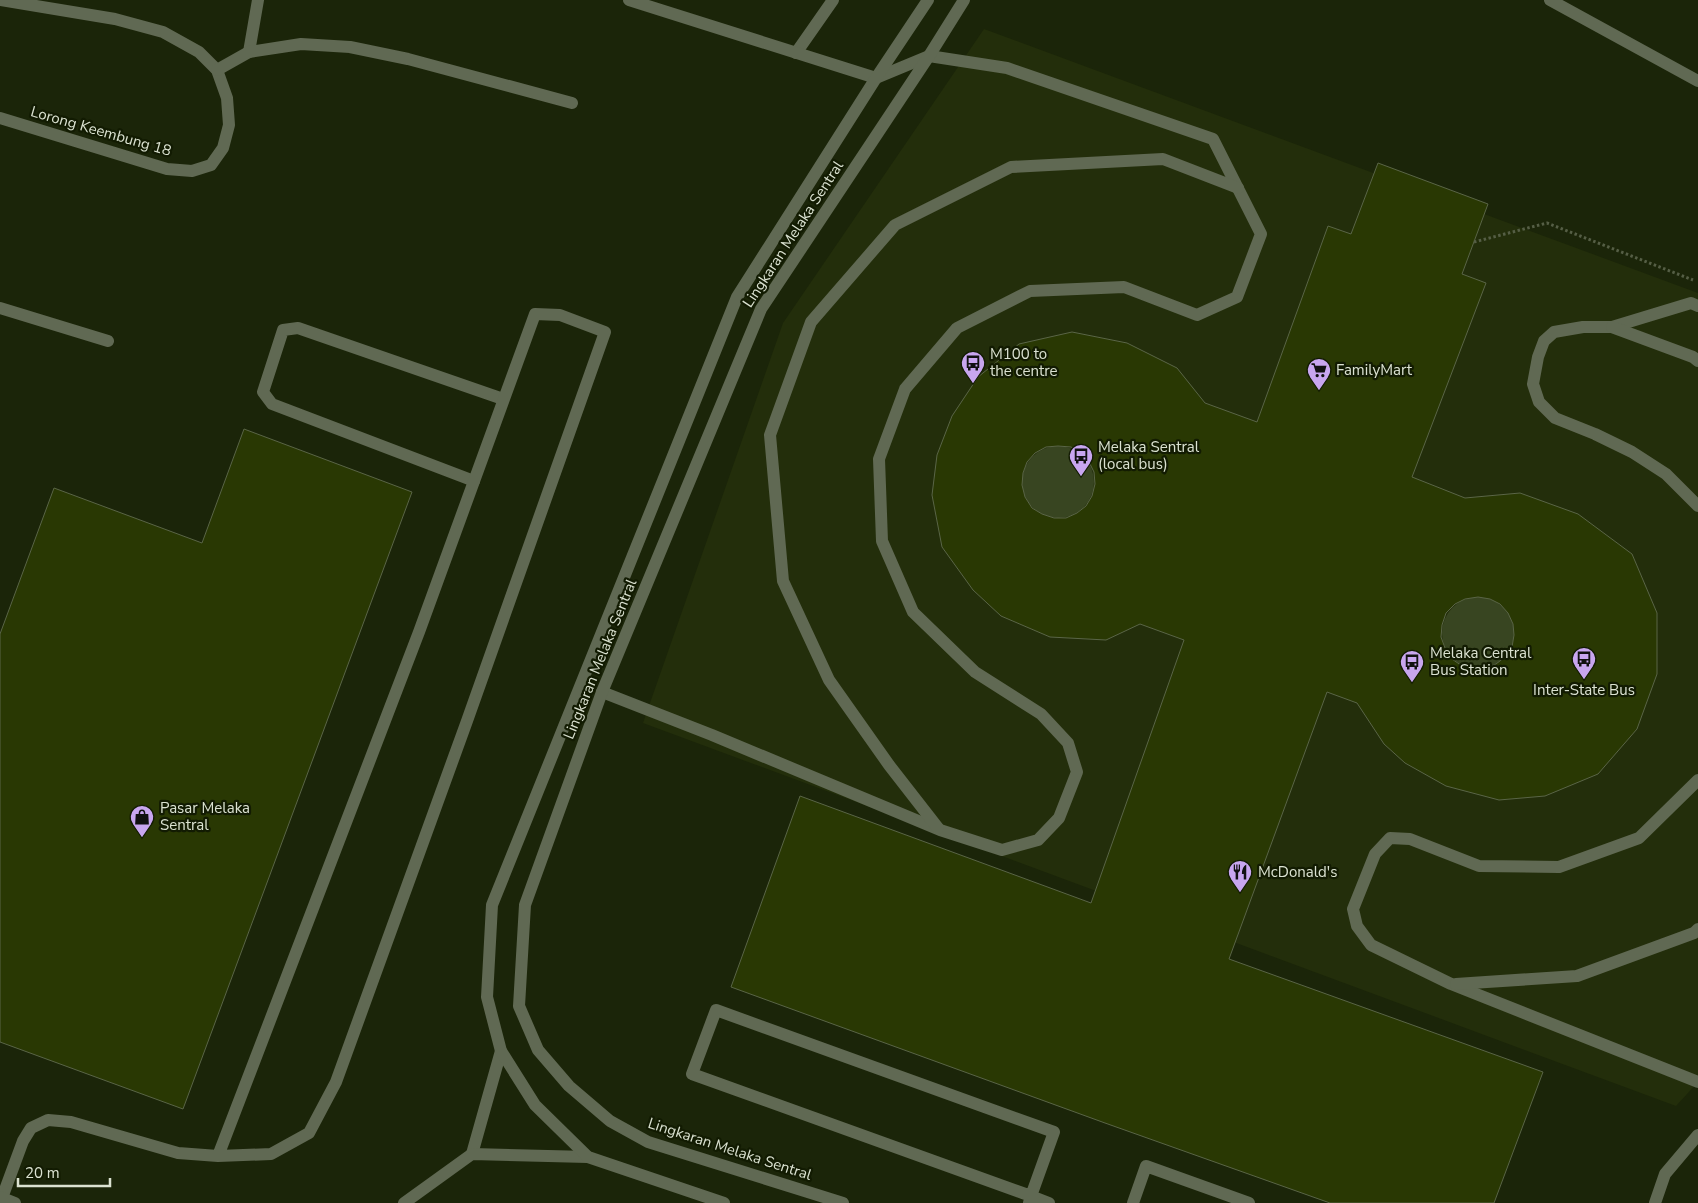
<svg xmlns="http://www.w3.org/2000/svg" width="1698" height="1203" font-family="'Nunito Sans',sans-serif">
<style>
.built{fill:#232e0b}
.green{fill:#384521}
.building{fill:#293803;stroke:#5a6547;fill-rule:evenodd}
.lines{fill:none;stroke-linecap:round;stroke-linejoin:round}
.path{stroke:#555e45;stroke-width:3;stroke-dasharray:2.5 2.5;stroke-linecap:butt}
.lane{stroke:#606953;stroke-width:12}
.street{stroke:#606953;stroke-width:12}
.labels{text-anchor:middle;stroke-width:4.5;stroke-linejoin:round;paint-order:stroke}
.street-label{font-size:15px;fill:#dbe2d1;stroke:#121b02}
.poi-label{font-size:15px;fill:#dbe2d1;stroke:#121b02;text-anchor:start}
</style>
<rect width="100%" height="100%" fill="#1b2509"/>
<path class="built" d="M984,29L1698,293V1082L1676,1106L643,723L783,323Z"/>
<g class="green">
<circle cx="1058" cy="482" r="36"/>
<circle cx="1478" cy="633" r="36"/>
</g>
<g class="building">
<path d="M1378,163L1488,204L1462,274L1486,283L1412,477L1465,498L1520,493L1578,514L1632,554L1657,613V674L1637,729L1598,774L1545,796L1499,800L1446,786L1405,763L1384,744L1357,703L1327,692L1229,959L1543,1072L1494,1203H1330L1105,1123L731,987L800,796L1091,903L1184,640L1140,624L1106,640L1050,637L1001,616L973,590L942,547L932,495L937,455L952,416L978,377L1019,344L1072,332L1127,343L1177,368L1205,403L1257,422L1328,226L1351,234ZM1058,446L1071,447L1081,453L1089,462L1094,472L1095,484L1092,496L1086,506L1077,513L1066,518H1054L1042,514L1032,508L1025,497L1022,485L1023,473L1027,462L1035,453L1046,447ZM1478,597L1490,599L1500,604L1508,613L1513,624L1514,635L1512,647L1505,657L1496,664L1485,669H1473L1462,666L1452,659L1445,648L1441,637L1442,625L1446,613L1455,604L1465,599Z"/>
<path d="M244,429L412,492L183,1109L0,1042V634L54,488L202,543Z"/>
</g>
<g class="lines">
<path class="path" d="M1474,242L1547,223L1693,280"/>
<g class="lane">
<path d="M796,53L833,0"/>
<path d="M1698,306L1691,303L1612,327H1583L1554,332L1544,341L1538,357L1533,384L1539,402L1555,418L1595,434L1632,452L1666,474L1698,506"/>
<path d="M1612,327L1693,357L1698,361"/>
<path d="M474,481L272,404L263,392L283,330L298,328L503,399"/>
<path d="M602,692L712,735L940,830L1002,850L1038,840L1059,818L1077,772L1068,743L1041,714L975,672L913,612L882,541L879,459L905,389L957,328L1030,291L1124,287L1197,315L1237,297L1261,234L1213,139L1007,68L929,56L876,78L629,0"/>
<path d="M1698,780L1639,838L1559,867L1479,866L1410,839L1390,838L1375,854L1353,909L1357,926L1371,945L1451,984L1698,1082"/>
<path d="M938,828L889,765L829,680L783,581L770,435L811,322L895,225L1011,167L1163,159L1238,188"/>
<path d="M1456,984L1577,976L1694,933L1698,929"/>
<path d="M2,1198L23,1141L31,1128L48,1120L71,1122L178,1153L218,1156L271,1154L309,1133L336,1082L467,721L605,332L560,315L535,314L419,632L218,1156"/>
<path d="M1029,1203L1031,1196L1054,1132L716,1010L692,1074L1031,1196L1049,1203"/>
<path d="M1133,1203L1146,1166L1249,1203"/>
</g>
<g class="street">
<path d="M0,0L115,19L163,32L199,52L217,70L227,98L229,125L223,148L211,165L192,171L167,169L0,118"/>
<path d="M1550,0L1698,81"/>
<path d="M249,52L258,0"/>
<path d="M217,70L249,52L301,44L350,47L408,59L572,103"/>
<path d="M0,308L108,341"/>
<path d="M472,1154L501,1051"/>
<path d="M0,1197L15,1203"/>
<path d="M404,1203L472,1154L588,1157"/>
<path d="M724,1203L588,1157L535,1105L501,1051L487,997L492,905L737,297L876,78L928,0"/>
<path d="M843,1203L648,1142L610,1121L569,1086L538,1050L519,1006L525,905L602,692L761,309L929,56L964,0"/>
<path d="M1655,1203L1665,1174L1698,1135"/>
</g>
</g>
<defs>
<g id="bus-pin" transform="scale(1.25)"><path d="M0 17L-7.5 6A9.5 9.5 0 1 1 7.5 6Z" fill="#c8a6ef" stroke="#121b02"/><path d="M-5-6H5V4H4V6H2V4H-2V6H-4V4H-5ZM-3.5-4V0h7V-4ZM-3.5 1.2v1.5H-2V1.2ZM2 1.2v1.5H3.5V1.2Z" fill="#111"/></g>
<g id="supermarket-pin" transform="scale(1.25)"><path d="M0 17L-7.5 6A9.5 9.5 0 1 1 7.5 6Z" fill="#c8a6ef" stroke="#121b02"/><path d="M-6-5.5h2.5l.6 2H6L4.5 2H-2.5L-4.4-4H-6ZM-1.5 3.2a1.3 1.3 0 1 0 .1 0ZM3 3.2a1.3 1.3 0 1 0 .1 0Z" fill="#111"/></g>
<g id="shop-pin" transform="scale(1.25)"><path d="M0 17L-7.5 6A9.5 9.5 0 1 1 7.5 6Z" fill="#c8a6ef" stroke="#121b02"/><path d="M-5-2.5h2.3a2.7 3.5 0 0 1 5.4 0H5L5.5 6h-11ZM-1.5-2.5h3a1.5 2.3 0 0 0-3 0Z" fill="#111"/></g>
<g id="restaurant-pin" transform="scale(1.25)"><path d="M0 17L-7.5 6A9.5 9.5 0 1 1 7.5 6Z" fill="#c8a6ef" stroke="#121b02"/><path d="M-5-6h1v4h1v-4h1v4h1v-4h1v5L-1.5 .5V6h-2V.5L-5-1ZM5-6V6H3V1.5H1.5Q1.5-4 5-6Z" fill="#111"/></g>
</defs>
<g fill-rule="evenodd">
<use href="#bus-pin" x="973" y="363"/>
<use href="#supermarket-pin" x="1319" y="370"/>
<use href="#bus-pin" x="1081" y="456"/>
<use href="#bus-pin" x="1584" y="659"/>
<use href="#bus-pin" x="1412" y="662"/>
<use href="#shop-pin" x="142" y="817"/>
<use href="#restaurant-pin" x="1240" y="872"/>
</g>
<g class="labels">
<g class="street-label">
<text transform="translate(101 131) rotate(16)" y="5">Lorong Keembung 18</text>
<text transform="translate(793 234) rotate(-57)" y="5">Lingkaran Melaka Sentral</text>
<text transform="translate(600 659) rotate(-68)" y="5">Lingkaran Melaka Sentral</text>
<text transform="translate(730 1149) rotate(18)" y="5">Lingkaran Melaka Sentral</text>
</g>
<g class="poi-label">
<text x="990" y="359">M100 to<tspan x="990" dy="17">the centre</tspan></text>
<text x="1336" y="375">FamilyMart</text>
<text x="1098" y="452">Melaka Sentral<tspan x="1098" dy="17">(local bus)</tspan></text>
<text x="1430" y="658">Melaka Central<tspan x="1430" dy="17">Bus Station</tspan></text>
<text x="1584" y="695" text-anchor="middle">Inter-State Bus</text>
<text x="160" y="813">Pasar Melaka<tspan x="160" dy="17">Sentral</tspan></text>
<text x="1258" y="877">McDonald's</text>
</g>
</g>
<path d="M18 1178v8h92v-8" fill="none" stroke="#dbe2d1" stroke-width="2.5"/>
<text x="25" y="1178" font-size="15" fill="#dbe2d1" stroke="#121b02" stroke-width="4" paint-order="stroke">20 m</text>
</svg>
